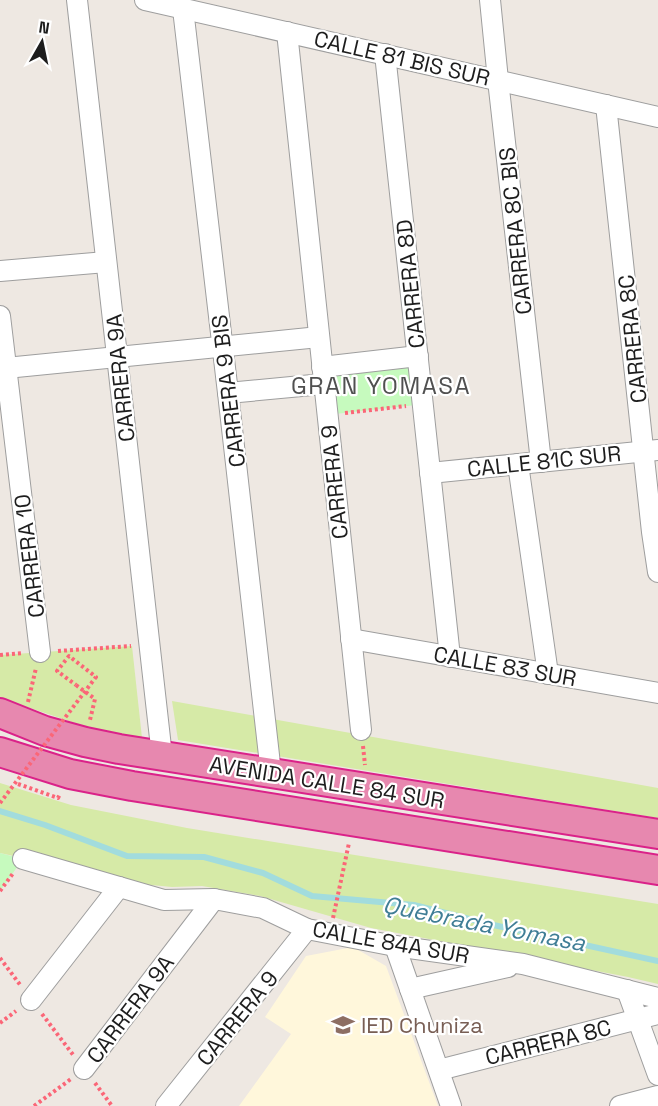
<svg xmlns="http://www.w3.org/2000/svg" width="658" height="1106" font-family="'Space Grotesk',sans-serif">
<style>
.education{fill:#fff7db}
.grass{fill:#d6eaa7}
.park{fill:#c6fabe}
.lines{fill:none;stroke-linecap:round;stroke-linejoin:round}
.stream{stroke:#a2dcdd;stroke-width:6}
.minor-casing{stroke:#9e9e9e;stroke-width:22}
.highway-casing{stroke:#da2289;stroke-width:32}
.path{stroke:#fb6677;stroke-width:4;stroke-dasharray:3 3;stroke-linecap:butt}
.minor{stroke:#fff;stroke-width:20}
.highway{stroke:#e788af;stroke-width:28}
.path-bridge{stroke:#fb6677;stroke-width:4;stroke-dasharray:3 3;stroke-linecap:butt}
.labels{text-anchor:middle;stroke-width:4.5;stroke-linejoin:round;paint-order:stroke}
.street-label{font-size:22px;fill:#1d1d1d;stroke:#fff}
.education-label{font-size:22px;fill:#785e54;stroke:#fff;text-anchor:start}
.neighbourhood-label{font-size:24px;letter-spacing:1.5px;fill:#505050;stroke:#fff}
.water-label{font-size:24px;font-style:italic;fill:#407e96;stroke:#fff}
</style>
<rect width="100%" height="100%" fill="#eee8e2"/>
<path class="education" d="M353,947L386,966L438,1106H239L291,1034L265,1017L306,956Z"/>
<g class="grass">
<path d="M132,646L142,738L84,726L0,698V655Z"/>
<path d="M172,701L658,788V818L178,740Z"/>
<path d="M0,783L71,805L187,828L658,904V984L628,977L371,928L260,896L202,886L172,887L141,884L0,853Z"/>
</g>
<g class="park">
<path d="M411,360L416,405L335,414L330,368Z"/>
<path d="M0,853L23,859L0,891Z"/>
</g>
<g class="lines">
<path class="stream" d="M0,811L45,825L127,856L204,857L263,873L312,896L414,905L489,924L658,961"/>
<g class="minor-casing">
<g id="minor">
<path d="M77,0L162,756"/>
<path d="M145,0L658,117"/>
<path d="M490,0L498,80L541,462"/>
<path d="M183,9L228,393L271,773"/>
<path d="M287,32L361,730"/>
<path d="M385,54L450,657"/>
<path d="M606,105L652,532L658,572"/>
<path d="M0,271L106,262"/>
<path d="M0,316L40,652"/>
<path d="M322,367L418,356"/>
<path d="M6,368L319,337"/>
<path d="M228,393L323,384"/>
<path d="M518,464L548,674"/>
<path d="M430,473L658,450"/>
<path d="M351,639L658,693"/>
<path d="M23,859L164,900L214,899L263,908L307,929L395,946L523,964L658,998"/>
<path d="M395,946L451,1106"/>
<path d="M410,989L508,967"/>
<path d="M627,990L658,1075"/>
<path d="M31,1000L119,887"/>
<path d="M84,1069L214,899"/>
<path d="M439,1070L658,1014"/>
<path d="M166,1106L307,929"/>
<path d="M620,1106L658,1096"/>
</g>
</g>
<g class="highway-casing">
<g id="highway">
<path d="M0,713L45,731L85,742L119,749L658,834"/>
<path d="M0,752L70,774L132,786L658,870"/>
</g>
</g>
<g class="path">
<path d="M345,413L406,406"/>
<path d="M58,651L131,646"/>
<path d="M0,655L23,653"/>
<path d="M76,685L95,699L90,720"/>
<path d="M28,702L36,668"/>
<path d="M363,746L365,765"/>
<path d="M18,784L58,798L60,794"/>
<path d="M0,891L14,872"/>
<path d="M333,918L349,843"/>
<path d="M0,958L21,986"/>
<path d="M42,1014L74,1056"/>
<path d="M0,1023L16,1011"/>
<path d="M95,1083L112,1106"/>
<path d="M34,1106L71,1079"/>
</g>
<use href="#minor" class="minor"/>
<use href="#highway" class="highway"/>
<path class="path-bridge" d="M0,803L96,677L69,656L57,671L76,685"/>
</g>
<defs>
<g id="school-bare" transform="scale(1.8)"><path d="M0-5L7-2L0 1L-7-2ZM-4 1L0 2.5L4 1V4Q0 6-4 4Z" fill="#8d6e63" stroke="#fff" stroke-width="2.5" paint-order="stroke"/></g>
</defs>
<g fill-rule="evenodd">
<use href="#school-bare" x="343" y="1025"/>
</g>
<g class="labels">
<g class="street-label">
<text transform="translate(402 58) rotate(13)" y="8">CALLE 81 BIS SUR</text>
<text transform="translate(515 231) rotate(-96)" y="8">CARRERA 8C BIS</text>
<text transform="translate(410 284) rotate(-96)" y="8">CARRERA 8D</text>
<text transform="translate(632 339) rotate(-96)" y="8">CARRERA 8C</text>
<text transform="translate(120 378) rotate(-96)" y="8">CARRERA 9A</text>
<text transform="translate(228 391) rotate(-97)" y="8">CARRERA 9 BIS</text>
<text transform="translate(544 461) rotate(-6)" y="8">CALLE 81C SUR</text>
<text transform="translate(334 482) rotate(-96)" y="8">CARRERA 9</text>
<text transform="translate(29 556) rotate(-97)" y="8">CARRERA 10</text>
<text transform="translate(505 666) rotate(10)" y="8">CALLE 83 SUR</text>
<text transform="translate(327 782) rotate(9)" y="8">AVENIDA CALLE 84 SUR</text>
<text transform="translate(391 942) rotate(10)" y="8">CALLE 84A SUR</text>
<text transform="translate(130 1009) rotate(-53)" y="8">CARRERA 9A</text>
<text transform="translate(237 1018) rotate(-51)" y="8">CARRERA 9</text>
<text transform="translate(548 1042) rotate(-14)" y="8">CARRERA 8C</text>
</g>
<g class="education-label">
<text x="361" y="1033">IED Chuniza</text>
</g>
<g class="neighbourhood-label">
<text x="381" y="394">GRAN YOMASA</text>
</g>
<g class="water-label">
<text transform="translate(484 924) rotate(11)" y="8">Quebrada Yomasa</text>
</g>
</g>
<g transform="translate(42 42) rotate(9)" stroke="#ffffff" stroke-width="4.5" paint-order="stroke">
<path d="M0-4.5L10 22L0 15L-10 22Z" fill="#1d1d1d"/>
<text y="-9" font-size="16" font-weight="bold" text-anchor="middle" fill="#1d1d1d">N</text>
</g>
</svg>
